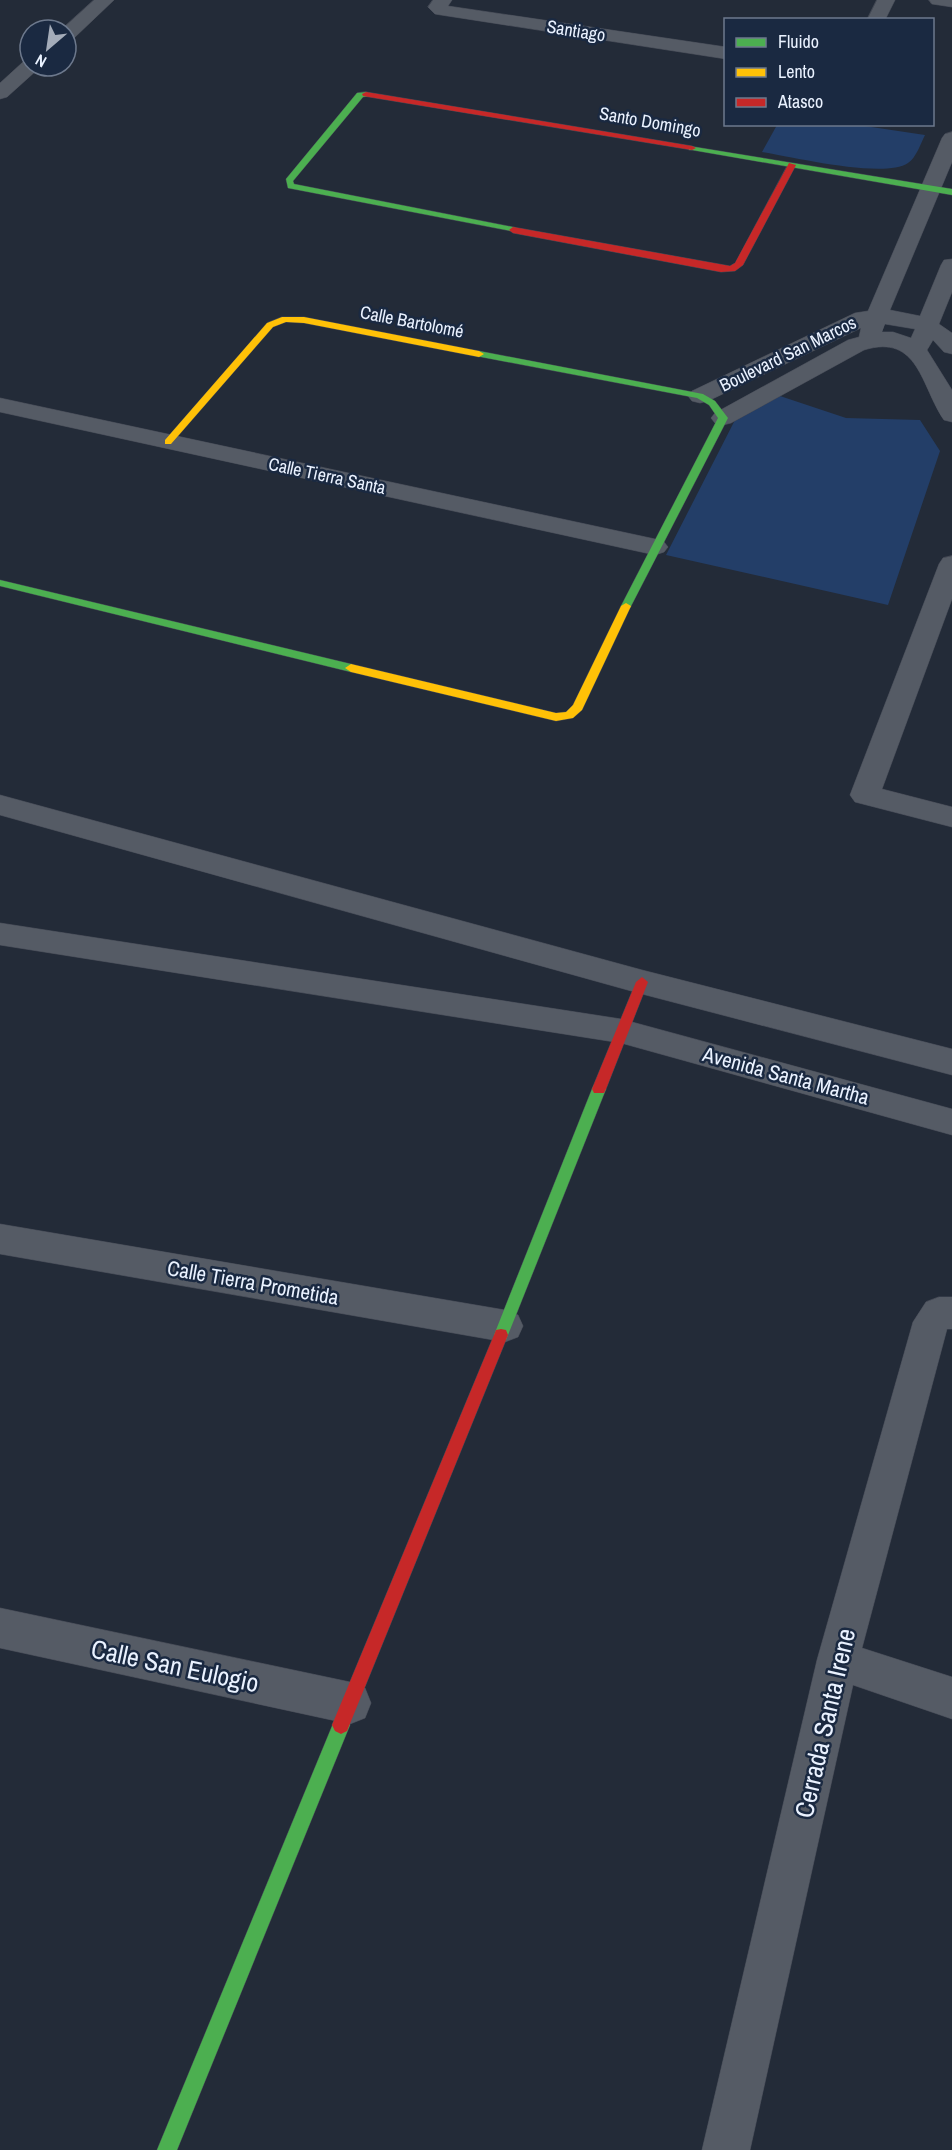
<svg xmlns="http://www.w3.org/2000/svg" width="952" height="2150" font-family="'Archivo Narrow',sans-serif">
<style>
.green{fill:#233e68}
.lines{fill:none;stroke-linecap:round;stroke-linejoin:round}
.street-casing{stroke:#434854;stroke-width:1}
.fast-casing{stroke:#434854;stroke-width:1}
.slow-casing{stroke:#434854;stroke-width:1}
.jam-casing{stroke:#434854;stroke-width:1}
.street{fill:#555b65;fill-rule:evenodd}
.fast{fill:#4caf50;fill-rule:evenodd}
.slow{fill:#ffc107;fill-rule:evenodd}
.jam{fill:#c62828;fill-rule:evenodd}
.labels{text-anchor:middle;stroke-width:5;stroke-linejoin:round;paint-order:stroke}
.far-street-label{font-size:18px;fill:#eaf2ff;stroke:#1a2941}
.street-label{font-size:21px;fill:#eaf2ff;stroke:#1a2941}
.near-street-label{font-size:26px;fill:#eaf2ff;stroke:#1a2941}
</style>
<rect width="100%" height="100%" fill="#232b38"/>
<g class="green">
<path d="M777,125H858L925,135C921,143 916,158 908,163C884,179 793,157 762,152Z"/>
<path d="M780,396L846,418L920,420L940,451L888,605L666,555L736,418Z"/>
</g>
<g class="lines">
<g class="street-casing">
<g id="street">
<path d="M94,0H114L73,39L66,41V30H61Z"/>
<path d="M433,0H452L448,6L726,47V59L441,15L435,14L428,7Z"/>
<path d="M877,0H895L885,20H867Z"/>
<path d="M929,0H952V7L932,4Z"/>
<path d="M30,60V66H39L37,70L7,97L0,99V83L23,62Z"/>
<path d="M952,132V162L890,310L920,316L941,265L944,260L952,259V292L939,324L952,333V354L944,352L933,340L927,350L952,390V422L944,420C921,387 919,333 864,350L731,423L723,425L715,423L711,418L715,413L848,340L859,337L861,328L708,401L700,403L692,401L688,396L692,391L855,313L868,311L942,138L945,134ZM885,324L915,329L911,338L893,332H882Z"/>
<path d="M0,398L655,539L664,542L668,547L664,552L655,555L0,412Z"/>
<path d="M952,556V599L882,789L952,807V827L855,802L850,795L939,564L943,558Z"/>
<path d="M0,795L642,970L952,1049V1075L642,994L0,815Z"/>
<path d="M0,923L621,1019L952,1109V1135L621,1043L0,945Z"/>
<path d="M0,1224L505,1310L518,1315L523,1326L518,1337L505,1342L0,1254Z"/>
<path d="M939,1297H952V1329H947L862,1648L952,1677V1719L853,1685L750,2150H702L817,1660L913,1322L926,1302Z"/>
<path d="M0,1608L350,1682L365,1688L371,1703L365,1718L350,1724L0,1648Z"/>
</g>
</g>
<g class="fast-casing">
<g id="fast">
<path d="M366,92L370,94L369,96L363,97L293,181L294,184L513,227L516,228V232L288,188L286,179L357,93Z"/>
<path d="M689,146L952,189V195L692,150H689Z"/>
<path d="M479,351L703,394L715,401L728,418L630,608L626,609L621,606L718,418L709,405L697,398L476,356L474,354Z"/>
<path d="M0,580L351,664L357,668L351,672L0,586Z"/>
<path d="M599,1084L604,1085L606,1089L508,1335L506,1340L501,1341L496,1340L494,1335L592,1089L594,1085Z"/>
<path d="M341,1716L347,1719L350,1725L177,2150H157L335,1719Z"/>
</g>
</g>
<g class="slow-casing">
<g id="slow">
<path d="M282,317H304L479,351L484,354L479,357L304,323L286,322L273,327L171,444H165V440L267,323Z"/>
<path d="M626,603L631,606L582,710L573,718L556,721L351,672L345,668L351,664L556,713L566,712L573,705L621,606Z"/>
</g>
</g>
<g class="jam-casing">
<g id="jam">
<path d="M366,92L692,146L696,148L692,150L363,96L362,94Z"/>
<path d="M789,163L796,165L743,265L735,271L721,272L513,233L509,230L513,227L730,266L735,263Z"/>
<path d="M642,977L648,982L606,1089L604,1093H594L592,1089L636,982Z"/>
<path d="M501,1329L506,1330L508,1335L347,1731L341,1734L335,1731L332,1725L494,1335L496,1330Z"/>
</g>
</g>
<use href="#street" class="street"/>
<use href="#fast" class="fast"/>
<use href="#slow" class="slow"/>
<use href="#jam" class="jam"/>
</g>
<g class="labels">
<g class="far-street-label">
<text transform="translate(576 31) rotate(9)" y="6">Santiago</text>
<text transform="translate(650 122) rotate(10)" y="6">Santo Domingo</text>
<text transform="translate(412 322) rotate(11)" y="6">Calle Bartolomé</text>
<text transform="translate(788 354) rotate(-26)" y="6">Boulevard San Marcos</text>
<text transform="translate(327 476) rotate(12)" y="6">Calle Tierra Santa</text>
</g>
<g class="street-label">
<text transform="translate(786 1076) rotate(15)" y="7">Avenida Santa Martha</text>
<text transform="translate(253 1283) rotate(10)" y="7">Calle Tierra Prometida</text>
</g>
<g class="near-street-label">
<text transform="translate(175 1666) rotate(12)" y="9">Calle San Eulogio</text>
<text transform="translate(825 1723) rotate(-77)" y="9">Cerrada Santa Irene</text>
</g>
</g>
<rect x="724" y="18" width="210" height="108" fill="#1a2941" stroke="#6d798d" stroke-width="1.5"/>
<rect x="736" y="38" width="30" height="9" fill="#4caf50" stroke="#6d798d" stroke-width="1.5"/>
<text x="778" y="48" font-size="18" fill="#eaf2ff">Fluido</text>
<rect x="736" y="68" width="30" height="9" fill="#ffc107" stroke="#6d798d" stroke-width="1.5"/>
<text x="778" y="78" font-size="18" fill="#eaf2ff">Lento</text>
<rect x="736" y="98" width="30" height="9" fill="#c62828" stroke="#6d798d" stroke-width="1.5"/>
<text x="778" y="108" font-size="18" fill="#eaf2ff">Atasco</text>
<g transform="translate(48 48) rotate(209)"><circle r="28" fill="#1a2941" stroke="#6d798d" stroke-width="1.5"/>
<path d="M0-4.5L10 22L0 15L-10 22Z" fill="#a4acb9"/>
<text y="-9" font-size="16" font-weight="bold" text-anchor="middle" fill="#eaf2ff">N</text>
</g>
</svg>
